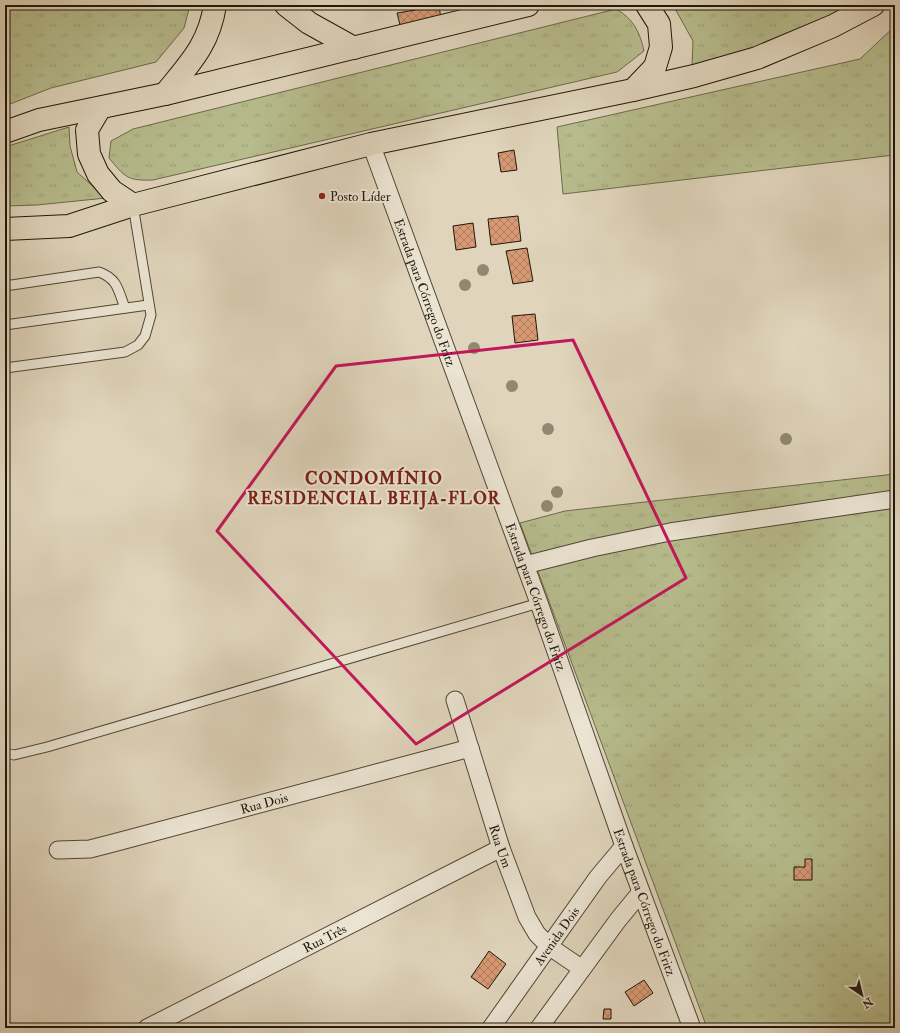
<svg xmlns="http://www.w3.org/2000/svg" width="900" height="1033" font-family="'IM FELL Double Pica',serif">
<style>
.grass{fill:url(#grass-tufts);stroke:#6c6a4b}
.building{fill:url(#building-cross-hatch);stroke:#211709}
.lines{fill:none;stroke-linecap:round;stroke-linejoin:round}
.service-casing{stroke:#514636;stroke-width:11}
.minor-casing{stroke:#514636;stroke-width:19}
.primary-casing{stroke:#211709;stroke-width:24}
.service{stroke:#ebe4d3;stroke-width:9}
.minor{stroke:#ebe4d3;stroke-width:17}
.primary{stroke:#e0d5bc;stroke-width:22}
.tree{fill:#908870}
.marked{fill:none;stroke:#c2185b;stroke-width:3;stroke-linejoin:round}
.poi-dot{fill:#8f2418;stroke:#ebe4d3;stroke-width:1.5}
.labels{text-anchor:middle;stroke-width:4;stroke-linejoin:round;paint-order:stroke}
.poi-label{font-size:13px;fill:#211709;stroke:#ebe4d3;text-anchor:start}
.street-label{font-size:13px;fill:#211709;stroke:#ebe4d3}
.district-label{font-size:17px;font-weight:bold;letter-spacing:1px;fill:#7a1f14;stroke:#ebe4d3}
</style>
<defs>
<pattern id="grass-tufts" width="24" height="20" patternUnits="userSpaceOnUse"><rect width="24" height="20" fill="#b7bc8d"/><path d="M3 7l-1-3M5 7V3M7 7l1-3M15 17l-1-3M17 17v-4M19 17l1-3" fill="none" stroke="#9da178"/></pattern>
<pattern id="building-cross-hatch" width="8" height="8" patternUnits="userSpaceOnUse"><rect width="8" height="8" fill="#d89975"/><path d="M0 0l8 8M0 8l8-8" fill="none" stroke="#af7c5e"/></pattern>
</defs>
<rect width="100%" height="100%" fill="#e0d5bc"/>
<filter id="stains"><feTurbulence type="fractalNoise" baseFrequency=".005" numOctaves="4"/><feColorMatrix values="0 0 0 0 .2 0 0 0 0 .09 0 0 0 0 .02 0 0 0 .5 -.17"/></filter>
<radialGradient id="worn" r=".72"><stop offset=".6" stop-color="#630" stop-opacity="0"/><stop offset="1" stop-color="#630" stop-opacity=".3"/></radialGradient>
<g class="grass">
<path d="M5,5H190L184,28L156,62L51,88L5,106Z"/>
<path d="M673,5H851L763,47L692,66L693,41Z"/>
<path d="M616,9C634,19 640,33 644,51L617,72L153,180C127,181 125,177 109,158L111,141L133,129Z"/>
<path d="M895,26V157L894,155L563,194L557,127L860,59Z"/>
<path d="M69,127L70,146L77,172L106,198L37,205L5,206V147Z"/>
<path d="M895,474V1028H707L520,523L565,511Z"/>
</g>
<g class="building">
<path d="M439,6L441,19L400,25L397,13Z"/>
<path d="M514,150L517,170L501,172L498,153Z"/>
<path d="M518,216L521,241L491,245L488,219Z"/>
<path d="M473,223L476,247L456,250L453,226Z"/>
<path d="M527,248L533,281L513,284L506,251Z"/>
<path d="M535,314L538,340L515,343L512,316Z"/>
<path d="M805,859H812V880H794V867H805Z"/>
<path d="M489,951L506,964L488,989L471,977Z"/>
<path d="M644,980L653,993L634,1006L625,992Z"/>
<path d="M604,1009H611V1019H603Z"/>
</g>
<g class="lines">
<g class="service-casing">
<g id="service">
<path d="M5,286L99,272C118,279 118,290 125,308"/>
<path d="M5,325L148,305"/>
<path d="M5,368L125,352L138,345L145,336L151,315L133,205"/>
<path d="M5,753L14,755L47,747L539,603"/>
</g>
</g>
<g class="minor-casing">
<g id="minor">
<path id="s1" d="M371,144L539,603L624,846L692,1028"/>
<path d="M525,565L592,548L670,532L895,499"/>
<path id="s2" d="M455,700L501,848L527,917L537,934L550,947L581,968"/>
<path id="s3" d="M58,850L90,849L117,842L470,748"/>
<path id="s4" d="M147,1028L501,848"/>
<path id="s5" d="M491,1028L598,877L624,846"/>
<path d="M539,1028L618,920L641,892"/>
</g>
</g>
<g class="primary-casing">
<g id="primary">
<path d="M286,5L309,23L354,48"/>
<path d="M633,90L655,67L661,47L659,24L647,5"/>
<path d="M165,94C189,64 209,45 215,5"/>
<path d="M100,108L87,130L89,154L98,174L112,191L133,205"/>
<path d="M5,132L39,120L165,94L528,5"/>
<path d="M5,229L69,226L133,205L371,144L633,90L694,76L757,58L833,26L873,5"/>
</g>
</g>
<use href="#service" class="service"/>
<use href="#minor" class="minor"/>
<use href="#primary" class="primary"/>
</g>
<g class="tree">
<circle cx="483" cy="270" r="6"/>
<circle cx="465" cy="285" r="6"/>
<circle cx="474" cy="348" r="6"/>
<circle cx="512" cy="386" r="6"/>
<circle cx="548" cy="429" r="6"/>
<circle cx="786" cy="439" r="6"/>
<circle cx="557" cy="492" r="6"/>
<circle cx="547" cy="506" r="6"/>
</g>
<path class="marked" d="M573,340L686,578L416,744L217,531L336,366Z"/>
<circle class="poi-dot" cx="322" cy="196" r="4"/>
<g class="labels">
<g class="poi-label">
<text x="330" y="201">Posto Líder</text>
</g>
<g class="street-label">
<text dy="5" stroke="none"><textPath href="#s1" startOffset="158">Estrada para Córrego do Fritz</textPath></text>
<text dy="5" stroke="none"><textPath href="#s1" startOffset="482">Estrada para Córrego do Fritz</textPath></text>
<text dy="5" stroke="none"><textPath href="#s3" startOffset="212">Rua Dois</textPath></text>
<text dy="5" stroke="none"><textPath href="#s2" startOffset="153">Rua Um</textPath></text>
<text dy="5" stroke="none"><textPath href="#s1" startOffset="806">Estrada para Córrego do Fritz</textPath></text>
<text dy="5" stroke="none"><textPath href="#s5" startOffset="113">Avenida Dois</textPath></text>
<text dy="5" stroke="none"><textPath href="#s4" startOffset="199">Rua Três</textPath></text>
</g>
<g class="district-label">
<text x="374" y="484">CONDOMÍNIO<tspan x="374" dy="20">RESIDENCIAL BEIJA-FLOR</tspan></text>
</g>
</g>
<rect width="900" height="1033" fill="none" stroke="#e0d5bc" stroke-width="20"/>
<rect x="6" y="6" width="888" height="1021" fill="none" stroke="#211709" stroke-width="2"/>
<rect x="10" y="10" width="880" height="1013" fill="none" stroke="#211709"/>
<g transform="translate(862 995) rotate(145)" stroke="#ebe4d3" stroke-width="3" paint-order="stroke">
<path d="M0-3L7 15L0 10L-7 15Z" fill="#211709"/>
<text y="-6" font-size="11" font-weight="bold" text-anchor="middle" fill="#211709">N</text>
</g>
<rect width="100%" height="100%" filter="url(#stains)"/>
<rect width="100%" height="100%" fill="url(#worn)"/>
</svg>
